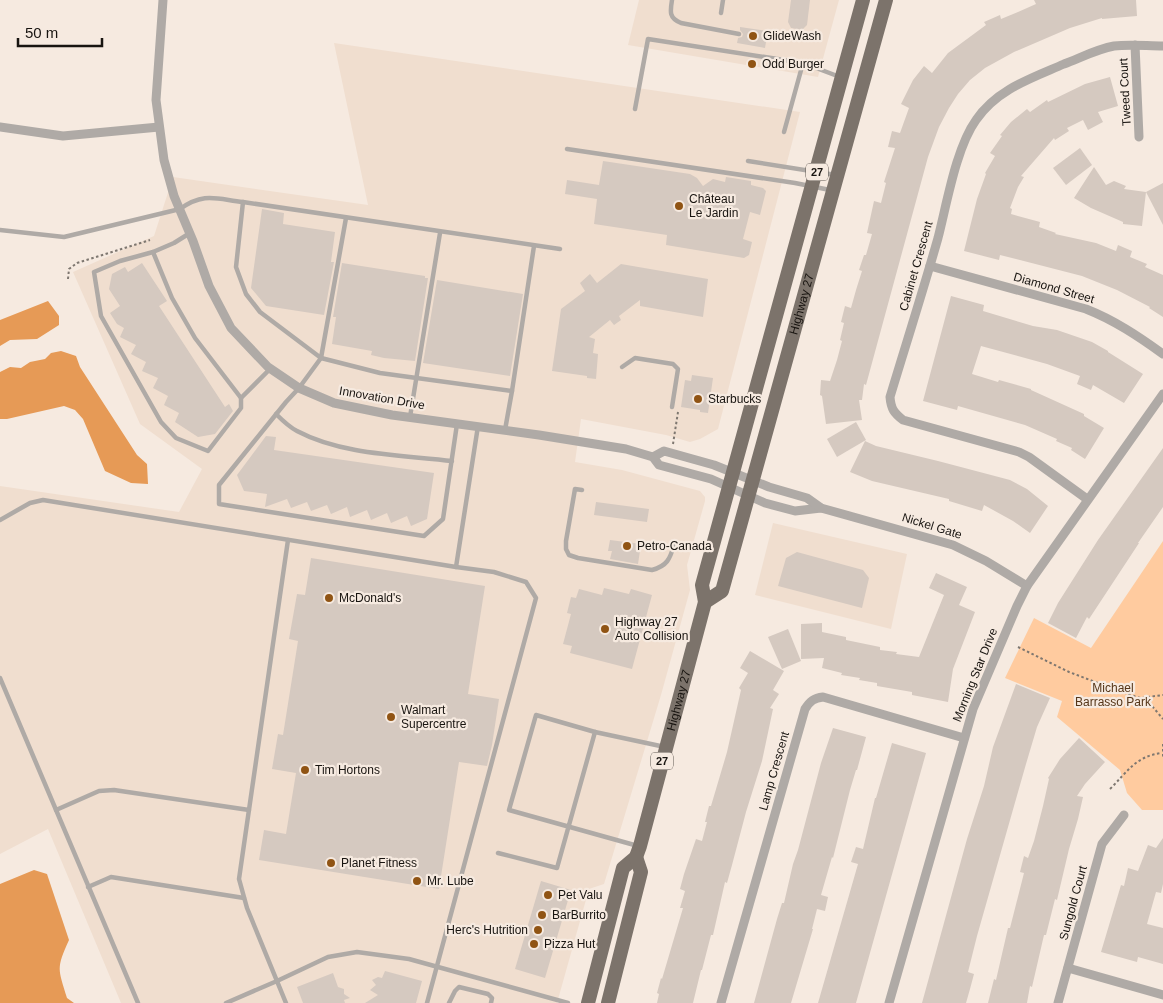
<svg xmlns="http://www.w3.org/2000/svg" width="1163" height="1003" font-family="Arial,sans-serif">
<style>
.built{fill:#f0decf}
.green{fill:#ffcb9f}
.water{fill:#e69a56}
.building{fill:#d5c9c0}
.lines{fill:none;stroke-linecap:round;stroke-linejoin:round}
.path{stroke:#7e7770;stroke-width:2;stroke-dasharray:2.5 2.5;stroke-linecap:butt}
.service{stroke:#afaaa6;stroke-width:4.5}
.minor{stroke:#afaaa6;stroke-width:9}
.primary{stroke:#7c736b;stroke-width:14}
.poi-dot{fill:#905414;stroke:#f6eae0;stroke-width:2}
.labels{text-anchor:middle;stroke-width:4.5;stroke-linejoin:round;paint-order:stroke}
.shield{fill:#f6eae0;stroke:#5b544e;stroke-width:1}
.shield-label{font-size:11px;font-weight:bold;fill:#181410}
.poi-label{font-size:12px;fill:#181410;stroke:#f6eae0;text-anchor:start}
.street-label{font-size:12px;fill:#181410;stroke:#f6eae0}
.park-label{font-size:12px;fill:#553619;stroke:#f6eae0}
</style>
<rect width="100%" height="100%" fill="#f6eae0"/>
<g class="built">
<path d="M639,0H839L818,77L628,45Z"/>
<path d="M334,43L800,112L718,429L700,439L690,442L666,435L581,419L575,462L622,470L700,491L705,497V501L687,565L690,590L661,695L604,884L589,889L557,1003H121L48,829L0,854V486L179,512L202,469L140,424L73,272L154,236L173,177L368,205Z"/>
<path d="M773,523L907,554L891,629L755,595Z"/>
</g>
<path class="green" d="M1163,541V810H1142L1127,793L1120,770L1057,717L1062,701L1005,678L1034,618L1091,648Z"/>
<g class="water">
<path d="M48,301L59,316V325L37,339L10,340L0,346V320Z"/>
<path d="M61,351L76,356L80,367L137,455L147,464L148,484L131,483L105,471L83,419L75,410L64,406L7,419H0V372L10,367L21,368L30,362L45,359L51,353Z"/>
<path d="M34,870L47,874L69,940C56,969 58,968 67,998L74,1003H0V884Z"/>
</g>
<g class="building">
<path d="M791,0H810L807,25L802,30L791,28L788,22Z"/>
<path d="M1034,0H1136L1137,16L1102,19V18L1070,28L1014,52L985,68L970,80L958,94L949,108L939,127L928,157L866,385L864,384L862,400H859L862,420L826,424L822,396L820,395L821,380L830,381L837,360L842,341L840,340L844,323L841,322L845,306L851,308L856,290L862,271L859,270L864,255H866L872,234L867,233L874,201L881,203L886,183L884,182L895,148L888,147L892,131L900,133L909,108L901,104L913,80L924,66L932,73L948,53L986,25L984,22L1000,15L1001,19L1018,12L1036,4Z"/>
<path d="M740,27L768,31L767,34L763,37L766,42L765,48L737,43L738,38L742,37L743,34L740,30Z"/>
<path d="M1110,77L1118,106L1098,112L1103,122L1088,130L1083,120L1067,128L1069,131L1055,140L1054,138L1021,176L1024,177L1018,187L1010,208L1012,209L1011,214L1040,222L1039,227L1056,233L1055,234L1096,243L1116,251L1118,245L1132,251L1130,257L1147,264L1145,267L1163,275V317L1149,308L1150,307L1117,290L1082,276L1000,255L999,260L964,251L977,199L986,174L985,173L995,156L990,153L1002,136L1000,135L1011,122L1027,109L1030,112L1047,100L1048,102L1085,84Z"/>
<path d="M1080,148L1092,165L1066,185L1053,168Z"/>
<path d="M603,161L690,174L697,178L703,186L713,179L725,182L726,177L751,181V185L763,188L766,191L760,215L750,212L743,239L752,242L749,255L744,258L666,245L667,235L594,224L597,199L565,194L567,180L599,185Z"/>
<path d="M1094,167L1106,185L1114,181L1126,186L1124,189L1146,192L1142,226L1123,224V222L1091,208L1074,198Z"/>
<path d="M1163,183V225L1146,192Z"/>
<path d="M262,209L284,213L283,224L335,232L331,262H334L324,315L266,306L251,288Z"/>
<path d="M142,263L167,301L159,306L225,407L229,404L233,411L215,434L198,437L175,422L179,413L164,405L168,396L153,388L158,378L142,371L146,362L131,354L136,345L120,337L124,328L117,324L110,313L120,306L109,289L112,274L125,267L128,272Z"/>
<path d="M342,263L425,276V278H428L415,361L384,358L371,355L372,351L332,344L336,317H333Z"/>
<path d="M621,264L708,279L703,317L640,306V300L619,316L621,320L614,325L610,320L589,337L595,339L593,353L598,354L596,379L587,378V376L552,371L561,309L585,291L580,283L590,274L597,283Z"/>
<path d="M437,280L523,294L510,376L423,363Z"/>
<path d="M951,296L984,305L983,311L1033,326L1057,330L1092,342L1108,351V352L1143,374L1124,403L1093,385L1091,390L1077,384L1080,376L1047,364L981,346L972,374L998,382L999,380L1031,389V390L1084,414V416L1104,428L1085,459L1071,450L1072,448L1056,441L1057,439L1025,425L958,406L957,410L923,401Z"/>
<path d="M692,375L713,378L708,413L700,412V410L681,407L685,380L691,381Z"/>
<path d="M856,422L866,440L837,457L827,439Z"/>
<path d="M266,436L276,437L274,450L434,473L427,519L411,526L407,516L391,523L387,513L371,520L367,510L350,517L347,507L331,514L327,505L311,511L307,502L291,508L287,499L265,507L267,494L244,491L237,475Z"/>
<path d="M865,441L876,446L938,461L1010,480L1027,489L1048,506L1030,533L1013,521L984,505L982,511L949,501V499L872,481L850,472Z"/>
<path d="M1163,448V507L1138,543H1139L1089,619L1087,617L1076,638L1048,623L1058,603L1098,540Z"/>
<path d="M596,502L649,509L647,522L594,515Z"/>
<path d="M610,540L641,544L638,564L610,559L612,551H608Z"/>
<path d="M797,552L863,570L869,578L862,608L778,586L786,558Z"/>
<path d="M311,558L485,586L468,694L499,699L492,745L487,766L459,762L439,889L259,860L264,830L286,834L296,773L272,769L278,734L283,735L298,641L289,639L297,594L305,595Z"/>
<path d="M936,573L967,587L959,605L975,612L953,669L948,702L912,695V692L877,686V683L859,680L860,678L841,675L842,673L822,668L824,658L801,659V624L822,623V632L846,637V640L880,647V650L897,652L896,654L919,657L944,595L929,588Z"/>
<path d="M604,588L629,594L631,589L652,595L632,669L570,653L572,646L563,644L571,614L567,613L571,597L576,598L579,589L602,595Z"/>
<path d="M788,629L801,661L782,669L768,637Z"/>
<path d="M750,651L784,671L773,690L779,694L770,708L773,709L762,761L746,812L732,865L727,883L725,882L713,935H711L702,970H701L693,1003H657L659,994L657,993L661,978L662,979L683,908H680L685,891L680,889L684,874L696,839L702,841L707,822H705L709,806H711L727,752L741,690L739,688L748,673L740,668Z"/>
<path d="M1016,684L1050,698L1037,727L1026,764L977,936L968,972L974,974L970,989L966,1003H922L967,839L984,786L993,747Z"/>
<path d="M833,728L866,737L857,770H856L850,790L833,858L832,857L821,895L828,897L825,911L817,909L812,929H813L791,1003H754L777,919L782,903H784L793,864L798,850L821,763Z"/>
<path d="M1079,738L1105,762L1085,784L1077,796L1083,797L1078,819L1069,849L1057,900L1055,899L1046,935H1044L1032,987L1030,986L1027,1003H988L994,979L996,980L1008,928H1010L1024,873L1020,872L1024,856L1028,858L1034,841L1043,806L1049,779L1048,778L1060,759Z"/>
<path d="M892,743L926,753L856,1003H818L858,864L851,862L856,847L863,849L875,798H876Z"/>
<path d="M1163,838V884L1161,893L1156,892L1147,924L1163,928V964L1138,957L1137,962L1101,952L1121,885L1124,886L1128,868L1138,871L1148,845L1156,848Z"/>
<path d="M541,881L571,890L545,978L515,969Z"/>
<path d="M385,971L422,981L416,1003H365L378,995L370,990L376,985L372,980L378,977L382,978Z"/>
<path d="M333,973L338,987L344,989V994L350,998L344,1000L345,1003H303L297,987Z"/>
</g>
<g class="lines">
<g class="path">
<path d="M68,279L69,269L77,263L150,240"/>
<path d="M673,444L678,412"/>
<path d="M1018,647L1069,672L1119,691L1140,698L1163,695"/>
<path d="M1140,698L1152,706L1163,719"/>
<path d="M1163,744V759"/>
<path d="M1110,789C1128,771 1136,756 1162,753"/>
</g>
<g class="service">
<path d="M672,0C670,12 669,18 681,23L739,34"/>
<path d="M721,13L723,0"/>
<path d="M767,38L775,39L782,33"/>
<path d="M635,109L648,39L803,63L840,77"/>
<path d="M784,132L803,63"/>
<path d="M567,149L795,183L830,190"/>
<path d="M748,161L836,175"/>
<path d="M243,202L236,267L246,294L260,312L321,358L380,373L512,391L505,430"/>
<path d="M346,218L321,358L299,388L286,402L219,485V504L424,536L443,519L457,424"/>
<path d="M0,230L64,237L180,209C204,192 216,199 243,202L560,249"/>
<path d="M190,233L174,243L153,252L172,298L195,338L241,398L270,369"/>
<path d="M153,252L120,261L94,272L101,316L161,422L176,438L208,451L241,408V398"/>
<path d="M622,367L635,358L673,364L678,369L672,407"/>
<path d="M512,391L534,246"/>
<path d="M276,414C282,420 289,427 297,431C342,455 402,455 452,461"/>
<path d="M410,417L440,233"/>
<path d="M582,490L575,489L566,541V549L569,555L578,558L652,570C667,566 670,559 674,545"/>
<path d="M0,520L30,503L43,500L456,567L494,572L526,582L536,598L427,1003"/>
<path d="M456,567L478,426"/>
<path d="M0,678L138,1003"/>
<path d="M595,732L665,747"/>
<path d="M56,810L99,791L114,790L249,810"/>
<path d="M498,853L557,868L595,732L536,715L509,810L638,846"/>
<path d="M88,887L111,877L244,898"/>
<path d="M226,1003L277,981L328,957L357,952L409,959L568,1003"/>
<path d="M286,1003L247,908L239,879L288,540"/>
<path d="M449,1003L455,991L459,987L488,994L492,998L491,1003"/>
</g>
<g class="minor">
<path d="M163,0L156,100L164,160L174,196L193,241L209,286L231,328L268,367L299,388L334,403L392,415L539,435L626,449L653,457L659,465L711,479L765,503L795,511L821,508"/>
<path d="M1135,45L1139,137"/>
<path d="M0,127L63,136L159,127"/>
<path d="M930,266L1086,309C1114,320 1138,336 1163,354"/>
<path d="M653,457L664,451L714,465L769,487L807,498L821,508L953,545L986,561L1027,586"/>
<path d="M1087,499L1029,457L1019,452L903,420C894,413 891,409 890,397C906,344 923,291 938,238C947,203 956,148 976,120C997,89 1032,78 1064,64C1080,58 1097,49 1114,46C1130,44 1147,46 1163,46"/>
<path d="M1068,968L1163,995"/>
<path d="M721,1003L805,709C810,701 814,698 823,697L964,738"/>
<path d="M889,1003L973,709L1017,606L1027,586L1163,394"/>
<path d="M1058,1003L1102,844L1124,815"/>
</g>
<g class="primary">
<path id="s1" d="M705,602L722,591L886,0"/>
<path id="s2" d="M588,1003L623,868L636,857L640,846L705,602L702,585L863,0"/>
<path d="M608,1003L641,872L636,857"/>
</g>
</g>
<g class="poi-dot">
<circle cx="753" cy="36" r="5"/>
<circle cx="752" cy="64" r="5"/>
<circle cx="679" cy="206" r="5"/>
<circle cx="698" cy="399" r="5"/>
<circle cx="627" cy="546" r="5"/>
<circle cx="329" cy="598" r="5"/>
<circle cx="605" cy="629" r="5"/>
<circle cx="391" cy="717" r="5"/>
<circle cx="305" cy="770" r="5"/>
<circle cx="331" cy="863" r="5"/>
<circle cx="417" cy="881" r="5"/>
<circle cx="548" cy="895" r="5"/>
<circle cx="542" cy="915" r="5"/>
<circle cx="538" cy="930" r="5"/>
<circle cx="534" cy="944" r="5"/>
</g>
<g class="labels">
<g class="shield">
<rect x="806" y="163.5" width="22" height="17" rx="4"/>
<rect x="651" y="752.5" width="22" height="17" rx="4"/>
</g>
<g class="shield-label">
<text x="817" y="176">27</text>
<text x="662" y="765">27</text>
</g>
<g class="poi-label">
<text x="763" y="40">GlideWash</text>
<text x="762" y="68">Odd Burger</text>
<text x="689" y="203">Château<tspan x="689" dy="14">Le Jardin</tspan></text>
<text x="708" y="403">Starbucks</text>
<text x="637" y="550">Petro-Canada</text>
<text x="339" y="602">McDonald's</text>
<text x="615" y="626">Highway 27<tspan x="615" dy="14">Auto Collision</tspan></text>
<text x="401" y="714">Walmart<tspan x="401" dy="14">Supercentre</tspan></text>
<text x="315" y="774">Tim Hortons</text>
<text x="341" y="867">Planet Fitness</text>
<text x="427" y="885">Mr. Lube</text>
<text x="558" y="899">Pet Valu</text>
<text x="552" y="919">BarBurrito</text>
<text x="528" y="934" text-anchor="end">Herc's Hutrition</text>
<text x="544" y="948">Pizza Hut</text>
</g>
<g class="street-label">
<text transform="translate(1125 92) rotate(-93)" y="4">Tweed Court</text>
<text transform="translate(916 266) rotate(-74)" y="4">Cabinet Crescent</text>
<text transform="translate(1054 288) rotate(16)" y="4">Diamond Street</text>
<text dy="4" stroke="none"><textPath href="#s1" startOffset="318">Highway 27</textPath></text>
<text transform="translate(382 398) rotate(10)" y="4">Innovation Drive</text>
<text transform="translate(932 526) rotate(17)" y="4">Nickel Gate</text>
<text transform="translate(975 675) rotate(-68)" y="4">Morning Star Drive</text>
<text dy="4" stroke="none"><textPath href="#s2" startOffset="319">Highway 27</textPath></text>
<text transform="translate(774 771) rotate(-74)" y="4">Lamp Crescent</text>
<text transform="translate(1073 903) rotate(-75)" y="4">Sungold Court</text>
</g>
<g class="park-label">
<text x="1113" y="692">Michael<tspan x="1113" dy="14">Barrasso Park</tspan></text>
</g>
</g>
<path d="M18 38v8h84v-8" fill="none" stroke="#181410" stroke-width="2.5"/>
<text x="25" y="38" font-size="15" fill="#181410" stroke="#f6eae0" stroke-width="4" paint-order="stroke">50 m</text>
</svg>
